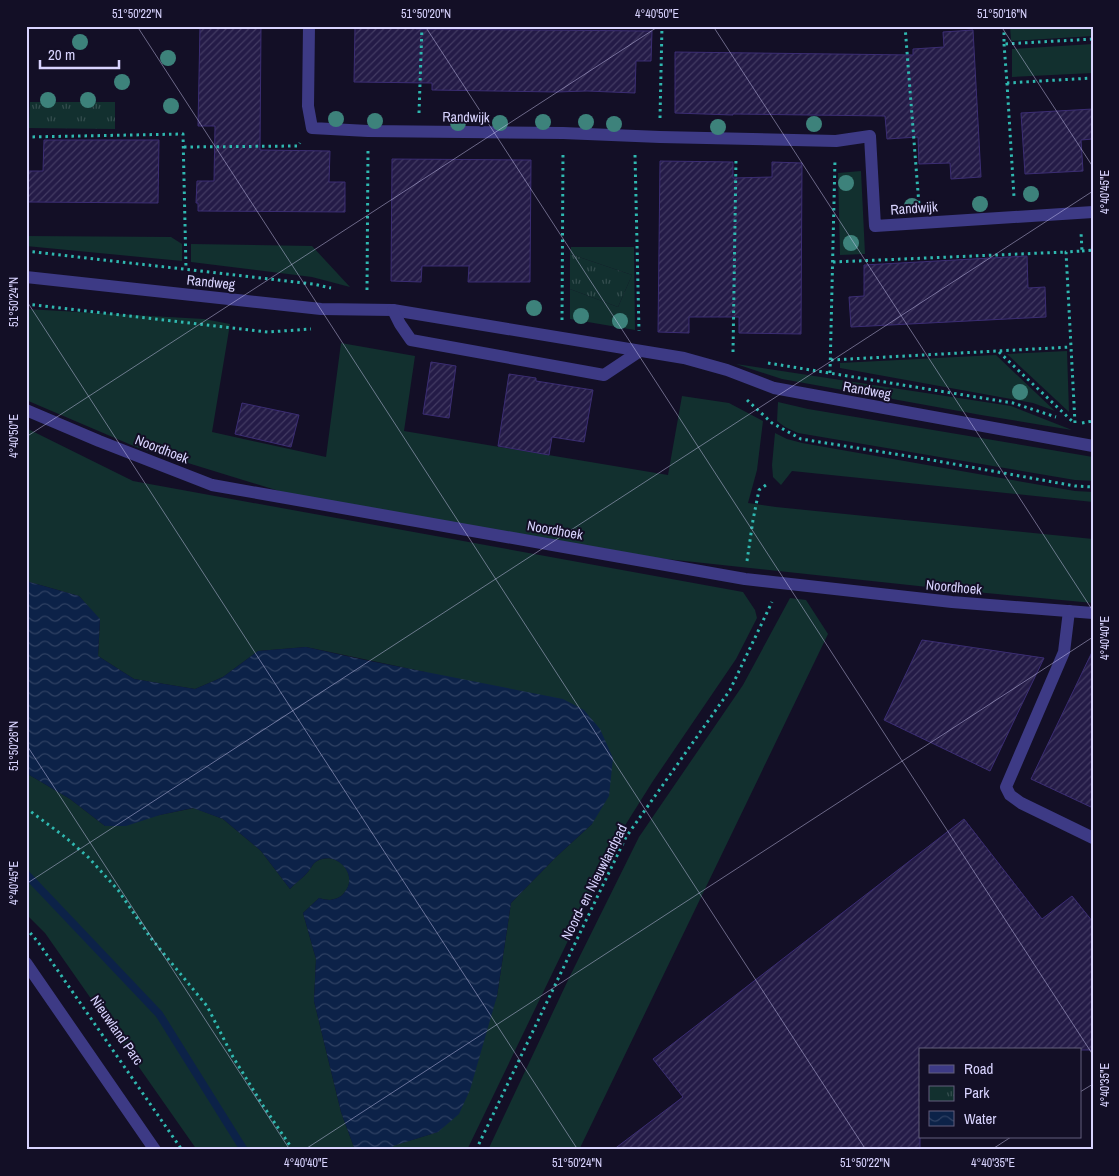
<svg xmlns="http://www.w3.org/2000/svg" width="1119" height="1176" font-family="'Archivo Narrow',sans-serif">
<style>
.grass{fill:#12302f}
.park{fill:url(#park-tufts)}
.water{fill:url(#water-waves)}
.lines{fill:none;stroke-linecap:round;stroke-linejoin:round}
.stream{stroke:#0c2248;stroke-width:8}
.building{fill:url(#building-hatch);stroke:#3b2d73}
.path{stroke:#2fb8b0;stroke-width:3;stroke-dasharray:2.5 4;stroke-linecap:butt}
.lane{stroke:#3d3a85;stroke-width:12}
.street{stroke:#3d3a85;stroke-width:12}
.tree{fill:#3d827b}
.ticks{fill:none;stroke:#d9d4ff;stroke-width:1;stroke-opacity:0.45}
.labels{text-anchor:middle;stroke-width:4;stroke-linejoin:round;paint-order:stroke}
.street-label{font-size:14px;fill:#d9d4ff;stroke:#130f26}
.neatline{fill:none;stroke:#d9d4ff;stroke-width:2}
.ticks-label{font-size:12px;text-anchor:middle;fill:#d9d4ff}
</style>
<defs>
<pattern id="park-tufts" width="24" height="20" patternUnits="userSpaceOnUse" patternTransform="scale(1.25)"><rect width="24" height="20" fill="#12302f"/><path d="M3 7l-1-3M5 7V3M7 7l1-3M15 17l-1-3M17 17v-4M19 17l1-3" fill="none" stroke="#344d4e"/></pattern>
<pattern id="water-waves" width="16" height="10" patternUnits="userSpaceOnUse" patternTransform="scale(1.25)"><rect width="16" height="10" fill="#0c2248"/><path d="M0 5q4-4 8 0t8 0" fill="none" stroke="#2f4163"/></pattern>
<pattern id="building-hatch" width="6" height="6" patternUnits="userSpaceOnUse" patternTransform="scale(1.25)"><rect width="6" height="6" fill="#241b47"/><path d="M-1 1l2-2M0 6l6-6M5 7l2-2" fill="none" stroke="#433b63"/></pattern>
</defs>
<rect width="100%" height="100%" fill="#130f26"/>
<g class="grass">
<path d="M1010,26H1093V36L1011,41Z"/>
<path d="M1093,44V73L1012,77V49Z"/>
<path d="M861,171L865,254L840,255L838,173Z"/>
<path d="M26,236L171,237L182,244V261L26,246Z"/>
<path d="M191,244L312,246L350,287L312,277L191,262Z"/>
<path d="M571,247H634L635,330L570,319V289L618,307L632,275L570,254Z"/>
<path d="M26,309L204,319L230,324L212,432L326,457L341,343L415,356L404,431L668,475L682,396L729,403L763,421L757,470L748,503L776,507L1093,539V603L965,591L629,555L308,500L136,447L26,400Z"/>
<path d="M1067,351L1069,412L1007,354Z"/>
<path d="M996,355L1055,411L1033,403L840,368V363Z"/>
<path d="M736,364L1011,406L1072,430L981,415L782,379Z"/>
<path d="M778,402L808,409L1093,457V481L1075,480L798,433L785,427L777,421Z"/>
<path d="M26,428L133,481L743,592L755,610L757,618L736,659L653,781L619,835L467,1150H392V1146L438,1132L497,996L511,903L556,857L592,824L425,672L306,647L258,651L223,677L195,689L134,679L98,656L100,620L79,596L26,581Z"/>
<path d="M775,433L787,439L802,443L1075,491L1093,492V502L792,471L781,485L773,477L772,465Z"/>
<path d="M790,598L806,600L828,634L579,1150H488L569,978L639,837L743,685Z"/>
<path d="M26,773L70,799L105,826L194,808L223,819L261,851L290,889C295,883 302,879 307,873C311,869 312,864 317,861C337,850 360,875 344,893C341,897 336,899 330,900C327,900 322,899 319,898L303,913L316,959L314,1001L341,1112L355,1150H197L45,933L26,914Z"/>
</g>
<g class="park">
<path d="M30,102H115V129L29,128Z"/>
<path d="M570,254L632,275L618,307L570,289Z"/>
</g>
<path class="water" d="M26,581L79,596L100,619L98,656L134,679L195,689L223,677L258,651L306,647L360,659L563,699L584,710L600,729L613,758L609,796L592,824L556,857L511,903L497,996L470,1090L459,1114L438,1132L393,1146L392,1150H355L341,1112L314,1001L316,959L303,913L319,898C322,899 327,900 330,900C336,899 341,897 344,893C360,875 336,850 317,861C312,864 311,869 307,873C302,879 295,883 290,889L261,851L223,819L193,808L160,815L126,826H105L70,799L26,773Z"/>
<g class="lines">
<path class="stream" d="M26,874L159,1014L244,1150"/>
</g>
<g class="building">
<path d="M200,26H261L260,150L330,151L329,182H345V212L198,211V203H196L197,181H214L215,126H198Z"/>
<path d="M355,26H416V29L652,31L651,61H636L635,93L587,91L556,92L432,90V83L354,82Z"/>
<path d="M973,30L981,177L951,179L950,163L919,164L918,137L887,139L885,116L733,114V115L675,113V52L913,55V49L944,47L943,32Z"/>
<path d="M1093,109V139L1081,140L1083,171L1025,174L1021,113Z"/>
<path d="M44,140H159L158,203L28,202V171H43Z"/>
<path d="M392,159L531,160L530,282H468L469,266H422L421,282L391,281Z"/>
<path d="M660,161L733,162V178L772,177V162L802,163L801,334L739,333V317H689V333L658,332Z"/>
<path d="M1027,256L1028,288L1045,287L1046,317L851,327L849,297L864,296V265Z"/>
<path d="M431,362L456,366L449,418L423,414Z"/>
<path d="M509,374L536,378V381L593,390L584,442L552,437L549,455L498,446Z"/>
<path d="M242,403L299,415L291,447L235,434Z"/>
<path d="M922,640L1044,658L990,771L884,720Z"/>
<path d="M1093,650V808L1031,779Z"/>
<path d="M964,819L1042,919L1072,896L1093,922V1050H920V1150H613L683,1097L653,1059Z"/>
</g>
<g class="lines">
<g class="path">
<path d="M905,26L919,205"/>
<path d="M1004,26V44L1093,39"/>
<path d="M1004,44L1007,83L1093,78"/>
<path d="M1007,83L1014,197"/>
<path d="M419,113L422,26"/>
<path d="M660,118L662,26"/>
<path d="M26,137L183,134L186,269"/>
<path d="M184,147L298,146L300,143"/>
<path d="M635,155L639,331"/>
<path d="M26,251L313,284L331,288"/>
<path d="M1082,251L1093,250"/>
<path d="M833,262L1066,252"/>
<path d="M367,290L368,149"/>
<path d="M26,304L268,332L311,329"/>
<path d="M562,320L563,151"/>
<path d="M733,352L736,158"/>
<path d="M999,352L1072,421"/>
<path d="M831,360L1071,347"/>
<path d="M768,363L1013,403L1056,417"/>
<path d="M830,373L835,159"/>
<path d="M747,400L772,423L801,439L926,459L1075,486L1093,487"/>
<path d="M1075,423L1066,252L1082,251L1081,232"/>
<path d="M1082,423L1093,421"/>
<path d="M747,561L753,520L759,490L766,485"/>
<path d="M26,808L65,837L88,857L118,890L150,937L207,1006L233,1057L262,1104L293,1150"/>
<path d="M26,928L38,942L182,1150"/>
<path d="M476,1150L626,837L730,690L772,602"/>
</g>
<path class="lane" d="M1069,611L1064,652L1006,787L1010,795L1021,803L1093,838"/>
<g class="street">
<path d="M309,26L308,106L312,128L368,131L563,133L660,137L836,141L870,136L875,226L1093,212"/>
<path d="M26,277L321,309L393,310L684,358L727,370L774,388L1093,446"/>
<path d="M393,310L400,324L411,340L604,375L640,351"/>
<path d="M26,410L99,441L212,485L745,579L952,602L1093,613"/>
<path d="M26,963L155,1150"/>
</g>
</g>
<g class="tree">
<circle cx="80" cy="42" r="8"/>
<circle cx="168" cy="58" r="8"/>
<circle cx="122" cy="82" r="8"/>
<circle cx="48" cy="100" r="8"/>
<circle cx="88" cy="100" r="8"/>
<circle cx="171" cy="106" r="8"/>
<circle cx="336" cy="119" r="8"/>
<circle cx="375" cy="121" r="8"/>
<circle cx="543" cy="122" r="8"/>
<circle cx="586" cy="122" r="8"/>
<circle cx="458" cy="123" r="8"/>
<circle cx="500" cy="123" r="8"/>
<circle cx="614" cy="124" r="8"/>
<circle cx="814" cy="124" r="8"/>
<circle cx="718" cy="127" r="8"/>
<circle cx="846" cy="183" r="8"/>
<circle cx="1031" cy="194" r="8"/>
<circle cx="980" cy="204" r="8"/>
<circle cx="912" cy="206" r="8"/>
<circle cx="851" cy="243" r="8"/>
<circle cx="534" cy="308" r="8"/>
<circle cx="581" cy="316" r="8"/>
<circle cx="620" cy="321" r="8"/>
<circle cx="1020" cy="392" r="8"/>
</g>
<path class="ticks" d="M137,26L866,1150M425,26L1093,1055M713,26L1093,611M1001,26L1093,167M26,300L578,1150M26,437L659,26M26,744L290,1150M26,884L1093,191M1080,1092L1093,1084M304,1150L1093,637M991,1150L1011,1137"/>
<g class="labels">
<g class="street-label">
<text transform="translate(466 117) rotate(1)" y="5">Randwijk</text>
<text transform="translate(914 208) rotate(-4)" y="5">Randwijk</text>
<text transform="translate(211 282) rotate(6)" y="5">Randweg</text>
<text transform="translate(867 390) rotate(10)" y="5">Randweg</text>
<text transform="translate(162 449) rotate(21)" y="5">Noordhoek</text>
<text transform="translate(555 530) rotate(10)" y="5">Noordhoek</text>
<text transform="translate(954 587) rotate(5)" y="5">Noordhoek</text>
<text transform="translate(594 882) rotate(-63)" y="5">Noord- en Nieuwlandpad</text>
<text transform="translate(117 1030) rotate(55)" y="5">Nieuwland Parc</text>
</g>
</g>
<rect width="1119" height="1176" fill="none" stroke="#130f26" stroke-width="55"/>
<rect x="919" y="1048" width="162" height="90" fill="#130f26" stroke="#625e7d"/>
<rect x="929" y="1065" width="25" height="8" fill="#3d3a85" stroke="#625e7d"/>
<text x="964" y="1074" font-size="15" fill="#d9d4ff">Road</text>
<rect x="929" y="1086" width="25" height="15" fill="url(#park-tufts)" stroke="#625e7d"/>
<text x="964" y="1098" font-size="15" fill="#d9d4ff">Park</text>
<rect x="929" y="1111" width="25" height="15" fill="url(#water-waves)" stroke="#625e7d"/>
<text x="964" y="1124" font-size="15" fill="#d9d4ff">Water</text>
<path d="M40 60v8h79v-8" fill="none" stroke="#d9d4ff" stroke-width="2.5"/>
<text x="48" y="60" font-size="15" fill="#d9d4ff" stroke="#130f26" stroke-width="4" paint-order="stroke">20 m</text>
<rect x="28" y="28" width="1064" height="1120" class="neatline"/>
<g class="ticks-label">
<text x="137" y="18">51°50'22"N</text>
<text x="426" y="18">51°50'20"N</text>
<text x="657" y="18">4°40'50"E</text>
<text x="1002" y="18">51°50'16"N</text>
<text transform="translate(1105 192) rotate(-90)" y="4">4°40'45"E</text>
<text transform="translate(14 302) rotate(-90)" y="4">51°50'24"N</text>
<text transform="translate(14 436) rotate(-90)" y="4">4°40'50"E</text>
<text transform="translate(1105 638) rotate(-90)" y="4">4°40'40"E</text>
<text transform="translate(14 746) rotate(-90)" y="4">51°50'26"N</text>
<text transform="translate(14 883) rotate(-90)" y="4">4°40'45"E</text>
<text transform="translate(1105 1085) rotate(-90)" y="4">4°40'35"E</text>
<text x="306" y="1167">4°40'40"E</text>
<text x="577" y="1167">51°50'24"N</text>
<text x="865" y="1167">51°50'22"N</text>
<text x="993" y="1167">4°40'35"E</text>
</g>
</svg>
